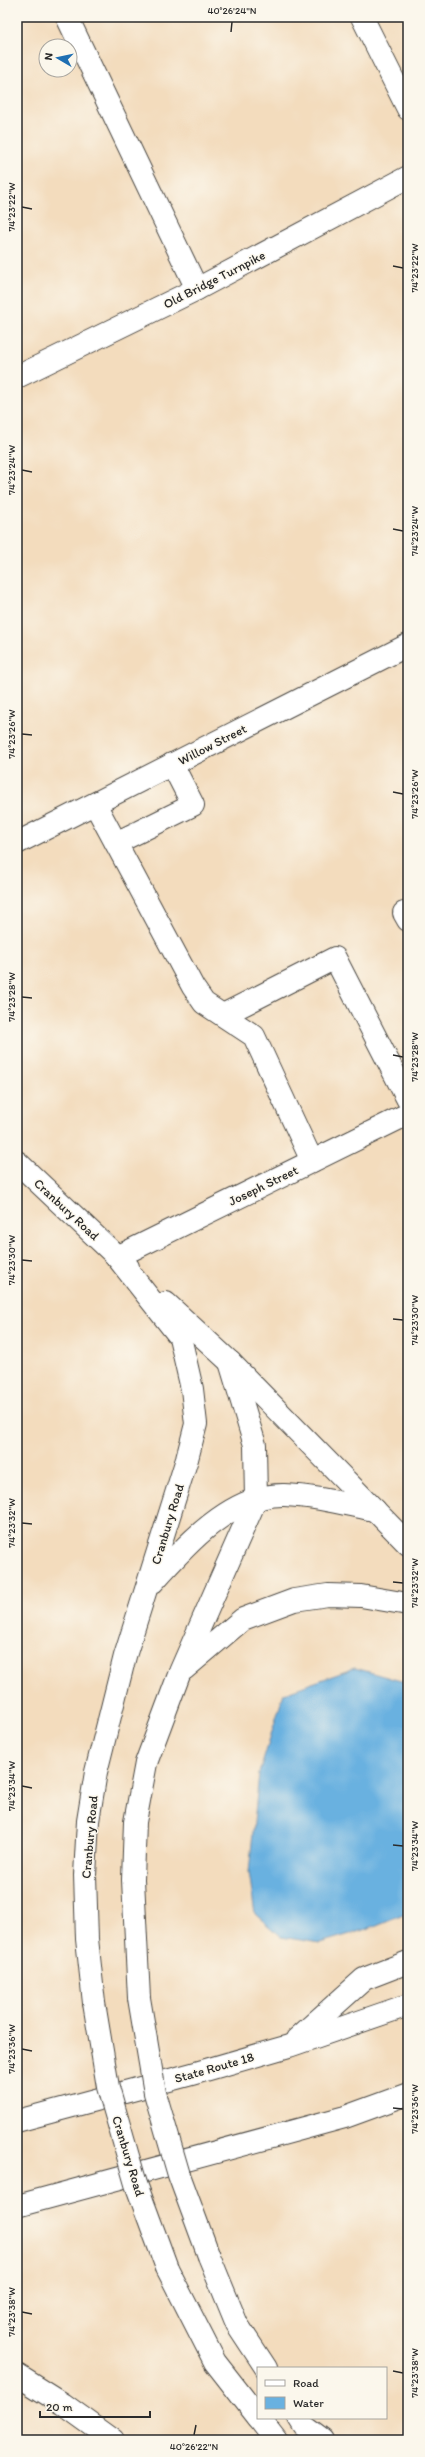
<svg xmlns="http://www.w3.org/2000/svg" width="425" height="2457" font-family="Itim,sans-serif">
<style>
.water{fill:#69b1e0;stroke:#4a6e86}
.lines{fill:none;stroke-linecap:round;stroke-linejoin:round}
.minor-casing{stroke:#494641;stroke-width:24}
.major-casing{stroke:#494641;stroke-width:24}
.highway-casing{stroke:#494641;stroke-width:24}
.minor{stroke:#fff;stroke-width:22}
.major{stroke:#fff;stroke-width:22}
.highway{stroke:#fff;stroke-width:22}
.major-bridge-casing{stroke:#494641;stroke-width:24;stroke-linecap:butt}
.major-bridge{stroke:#fff;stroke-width:22}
.ticks{fill:none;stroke:#2b2b2b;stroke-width:1.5}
.labels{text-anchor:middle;stroke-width:3;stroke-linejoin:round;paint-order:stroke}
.street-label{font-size:13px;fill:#2b2b2b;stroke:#fbf7ec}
.neatline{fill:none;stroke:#2b2b2b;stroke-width:1.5}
.ticks-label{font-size:10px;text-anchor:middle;fill:#2b2b2b}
</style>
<rect width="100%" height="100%" fill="#fbf7ec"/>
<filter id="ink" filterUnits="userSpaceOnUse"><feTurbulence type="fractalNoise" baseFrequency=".025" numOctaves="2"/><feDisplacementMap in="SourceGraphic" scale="8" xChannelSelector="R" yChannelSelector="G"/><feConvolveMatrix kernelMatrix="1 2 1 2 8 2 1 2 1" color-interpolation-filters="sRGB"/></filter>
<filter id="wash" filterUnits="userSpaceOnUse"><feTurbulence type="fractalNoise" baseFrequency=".012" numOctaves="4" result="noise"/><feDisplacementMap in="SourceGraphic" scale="16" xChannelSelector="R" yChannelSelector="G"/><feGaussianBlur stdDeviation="0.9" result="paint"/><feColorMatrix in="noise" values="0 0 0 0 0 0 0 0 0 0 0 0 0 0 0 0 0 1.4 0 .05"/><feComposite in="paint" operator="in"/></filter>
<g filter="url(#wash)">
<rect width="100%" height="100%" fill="#f3dcbd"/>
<path class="water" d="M355,1668L408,1683V1912L367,1929L320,1943L281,1937L255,1914L249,1872L259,1773L284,1693Z"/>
</g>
<g filter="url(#ink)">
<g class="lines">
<g class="minor-casing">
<g id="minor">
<path d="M67,17L197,289"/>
<path d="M362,17L408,109"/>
<path d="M17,377L197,289L408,177"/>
<path d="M95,804L193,987L204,1003L254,1036L312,1161"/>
<path d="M17,843L408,645"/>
<path d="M116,843L193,805L172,764"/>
<path d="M404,913L408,920"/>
<path d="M223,1015L335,958L408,1100"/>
<path d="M117,1257L408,1114"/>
</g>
</g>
<g class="major-casing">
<g id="major">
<path d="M17,1162L128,1267"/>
<path d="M166,1303L230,1362L408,1544"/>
<path d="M153,1582C185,1546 231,1494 284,1495C315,1496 345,1504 375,1510"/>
<path d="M184,1669L243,1619L294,1600L328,1595L361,1596L408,1604"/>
<path d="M139,1998L133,1880L135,1822L146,1763L180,1672L256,1499L255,1445L230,1362"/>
<path d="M94,2003L87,1939L85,1875L88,1821L96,1772L125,1656L187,1459L196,1424L192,1389L180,1337L117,1257"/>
<path d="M209,2256L237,2324L266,2368"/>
<path d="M167,2268L215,2362L258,2417"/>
<path d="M259,2418L276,2440"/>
<path d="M299,2418L304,2426L323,2440"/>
</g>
</g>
<g class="highway-casing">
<g id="highway">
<path d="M297,2039L364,1979L408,1962"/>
<path d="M17,2121L192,2074L289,2046L408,2005"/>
<path d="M17,2206L345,2117L408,2094"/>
<path d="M17,2375L63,2404L113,2440"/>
</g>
</g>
<use href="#minor" class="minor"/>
<use href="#major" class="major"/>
<use href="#highway" class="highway"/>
<g class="major-bridge-casing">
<g id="major-bridge">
<path d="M139,1998L155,2093L179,2175L209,2256"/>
<path d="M94,2003L108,2087L136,2184L167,2268"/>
</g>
</g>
<use href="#major-bridge" class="major-bridge"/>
</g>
</g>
<path class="ticks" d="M231,32L232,22M22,207L32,209M393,266L403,268M22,470L32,472M393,529L403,531M22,734L32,735M393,792L403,794M22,997L32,998M393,1055L403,1057M22,1260L32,1261M393,1319L403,1320M22,1523L32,1524M393,1582L403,1583M22,1786L32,1788M393,1845L403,1846M22,2049L32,2051M393,2108L403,2109M22,2312L32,2314M393,2371L403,2373M194,2435L196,2425"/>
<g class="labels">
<g class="street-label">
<text transform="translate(214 279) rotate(-27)" y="5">Old Bridge Turnpike</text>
<text transform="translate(212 744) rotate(-27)" y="5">Willow Street</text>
<text transform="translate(263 1185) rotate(-26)" y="5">Joseph Street</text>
<text transform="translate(67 1209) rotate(43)" y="5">Cranbury Road</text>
<text transform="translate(167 1524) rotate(-73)" y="5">Cranbury Road</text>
<text transform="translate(89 1837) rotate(-85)" y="5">Cranbury Road</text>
<text transform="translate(214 2067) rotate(-16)" y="5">State Route 18</text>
<text transform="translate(129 2156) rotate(73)" y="5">Cranbury Road</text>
</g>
</g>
<rect width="425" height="2457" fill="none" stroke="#fbf7ec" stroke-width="44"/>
<rect x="257" y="2367" width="130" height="52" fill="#fbf7ec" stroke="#a8a59f"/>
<rect x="265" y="2380" width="20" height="6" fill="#ffffff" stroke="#a8a59f"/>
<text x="293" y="2387" font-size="12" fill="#2b2b2b">Road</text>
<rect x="265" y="2397" width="20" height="12" fill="#69b1e0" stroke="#a8a59f"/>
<text x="293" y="2407" font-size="12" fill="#2b2b2b">Water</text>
<g transform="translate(58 58) rotate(279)"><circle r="19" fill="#fbf7ec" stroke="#a8a59f"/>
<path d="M0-3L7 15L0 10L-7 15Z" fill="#1f6fb2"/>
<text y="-6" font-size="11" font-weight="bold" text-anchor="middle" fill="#2b2b2b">N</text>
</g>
<path d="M40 2411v6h110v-6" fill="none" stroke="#2b2b2b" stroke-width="2"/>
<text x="46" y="2411" font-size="12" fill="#2b2b2b" stroke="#fbf7ec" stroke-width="3" paint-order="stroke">20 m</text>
<rect x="22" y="22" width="381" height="2413" class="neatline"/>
<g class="ticks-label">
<text x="232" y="14">40°26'24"N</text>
<text transform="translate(11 207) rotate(-90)" y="4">74°23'22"W</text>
<text transform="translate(414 268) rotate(-90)" y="4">74°23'22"W</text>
<text transform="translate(11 470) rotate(-90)" y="4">74°23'24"W</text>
<text transform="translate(414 531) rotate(-90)" y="4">74°23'24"W</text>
<text transform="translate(11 734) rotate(-90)" y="4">74°23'26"W</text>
<text transform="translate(414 794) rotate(-90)" y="4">74°23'26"W</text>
<text transform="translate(11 997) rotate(-90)" y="4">74°23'28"W</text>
<text transform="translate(414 1057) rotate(-90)" y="4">74°23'28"W</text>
<text transform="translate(11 1260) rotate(-90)" y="4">74°23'30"W</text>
<text transform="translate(414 1320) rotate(-90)" y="4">74°23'30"W</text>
<text transform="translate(11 1523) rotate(-90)" y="4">74°23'32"W</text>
<text transform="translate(414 1583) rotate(-90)" y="4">74°23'32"W</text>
<text transform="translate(11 1786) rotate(-90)" y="4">74°23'34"W</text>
<text transform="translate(414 1846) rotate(-90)" y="4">74°23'34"W</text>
<text transform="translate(11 2049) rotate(-90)" y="4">74°23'36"W</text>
<text transform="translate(414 2109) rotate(-90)" y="4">74°23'36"W</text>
<text transform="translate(11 2312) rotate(-90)" y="4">74°23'38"W</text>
<text transform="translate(414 2373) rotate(-90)" y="4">74°23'38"W</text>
<text x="194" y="2450">40°26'22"N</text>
</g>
</svg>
